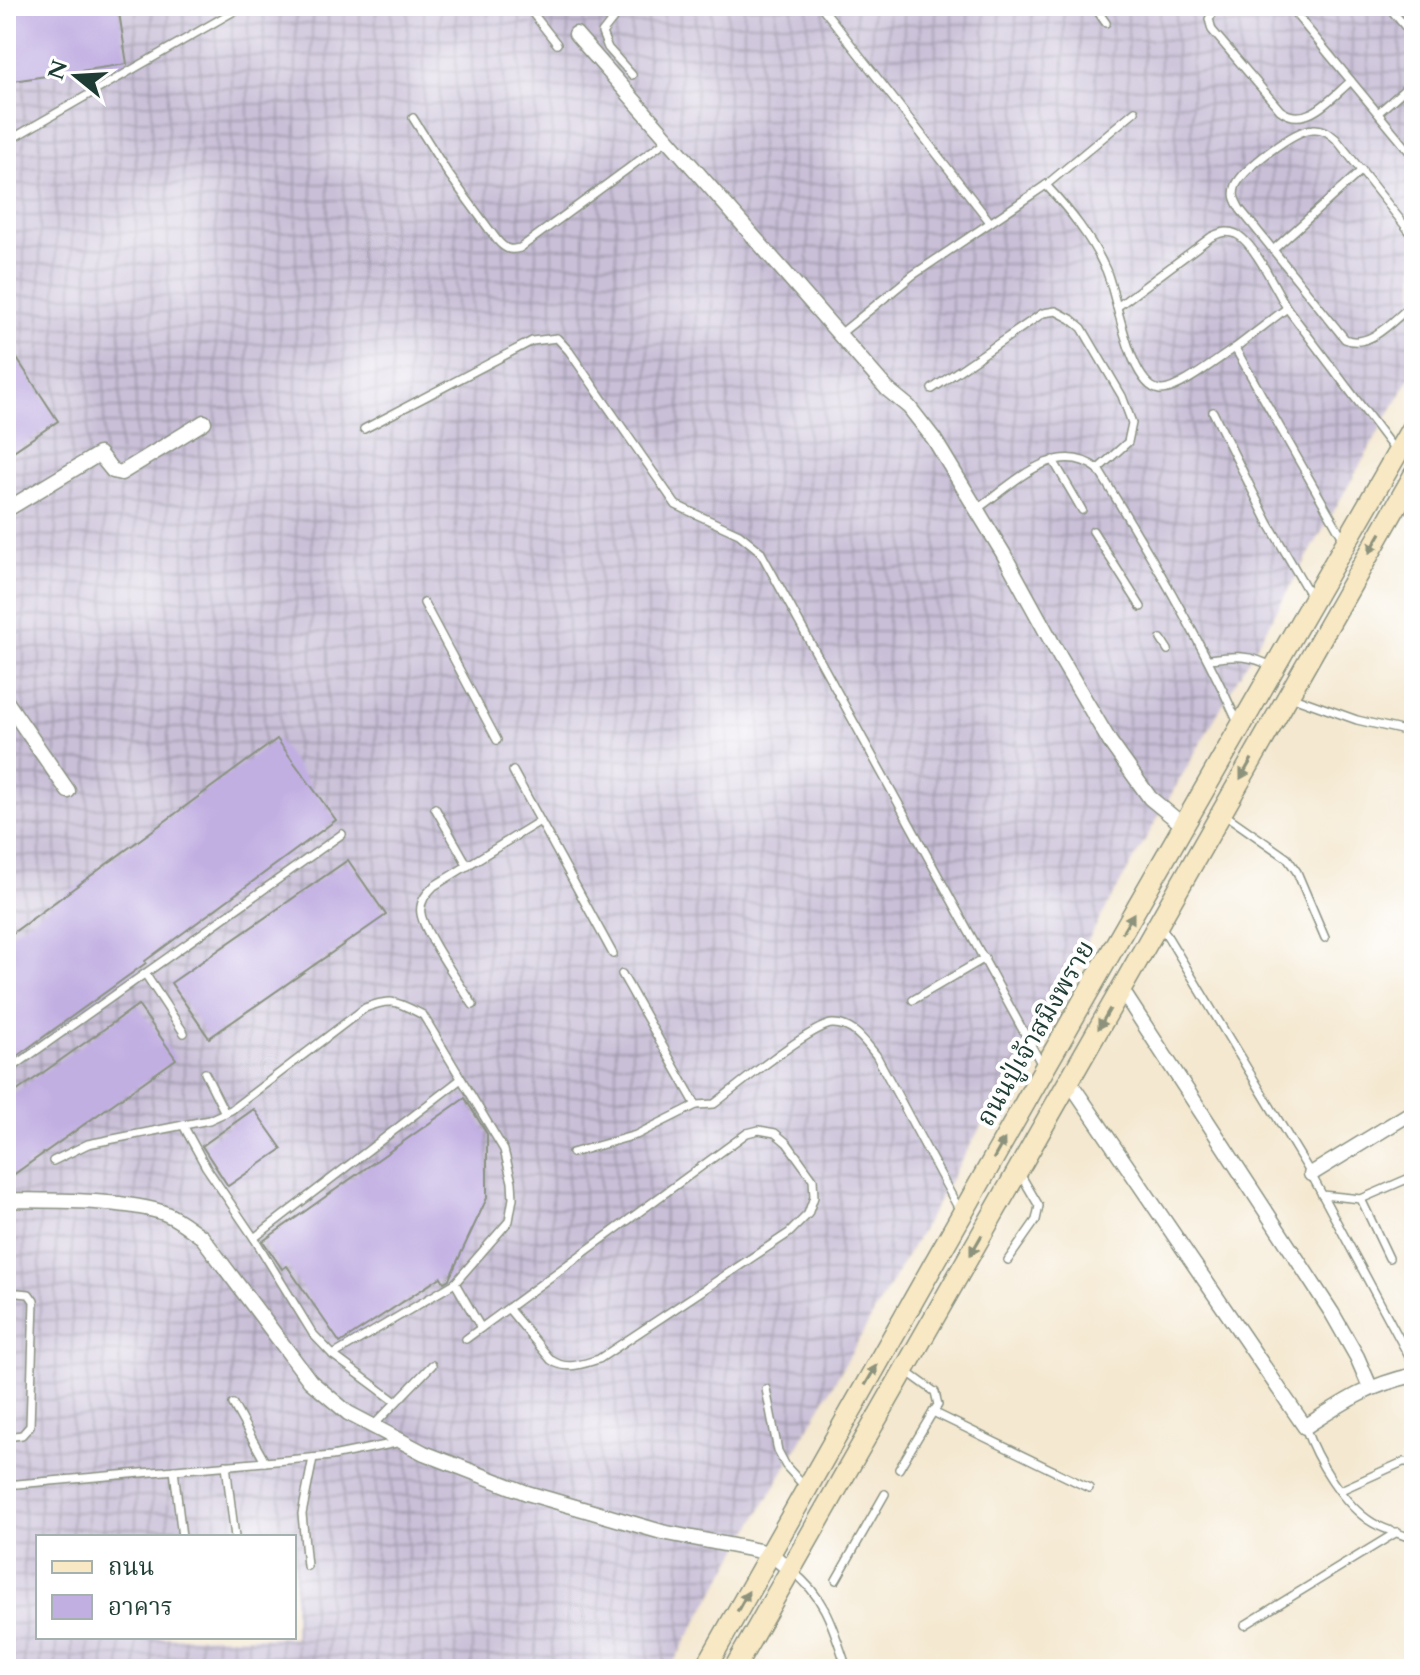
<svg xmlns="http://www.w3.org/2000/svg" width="1420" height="1675" font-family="Cardo,'Noto Serif Thai',serif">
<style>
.industrial{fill:url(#industrial-grid);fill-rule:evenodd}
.building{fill:#c1afe2}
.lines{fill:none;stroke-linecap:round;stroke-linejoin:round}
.service-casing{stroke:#8a9282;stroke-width:10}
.minor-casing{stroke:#8a9282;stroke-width:17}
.secondary-casing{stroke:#8a9282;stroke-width:23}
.service{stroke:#fff;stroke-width:7}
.minor{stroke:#fff;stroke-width:14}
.secondary{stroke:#f8e8c3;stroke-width:20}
.oneway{fill:#8c927c}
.labels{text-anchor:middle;stroke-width:8;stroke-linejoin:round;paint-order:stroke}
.street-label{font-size:26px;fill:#1f3d34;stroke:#fff}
</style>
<defs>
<pattern id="industrial-grid" width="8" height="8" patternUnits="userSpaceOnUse" patternTransform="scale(2)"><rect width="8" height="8" fill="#c9bfd7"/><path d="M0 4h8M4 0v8" fill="none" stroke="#a39caf"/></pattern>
</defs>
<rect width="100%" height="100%" fill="#fff"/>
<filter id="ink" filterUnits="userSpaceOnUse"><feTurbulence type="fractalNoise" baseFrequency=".0125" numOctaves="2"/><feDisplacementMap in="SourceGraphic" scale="16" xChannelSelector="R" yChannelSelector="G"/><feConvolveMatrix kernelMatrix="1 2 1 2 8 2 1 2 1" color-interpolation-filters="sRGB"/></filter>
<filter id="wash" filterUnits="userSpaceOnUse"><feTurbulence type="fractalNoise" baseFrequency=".006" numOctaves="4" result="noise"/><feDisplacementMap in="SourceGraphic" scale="32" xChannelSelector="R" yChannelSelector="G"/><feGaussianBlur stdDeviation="1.8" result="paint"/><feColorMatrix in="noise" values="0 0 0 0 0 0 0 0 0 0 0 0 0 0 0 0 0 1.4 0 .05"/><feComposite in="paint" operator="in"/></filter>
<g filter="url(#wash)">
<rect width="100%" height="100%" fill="#f4e8d0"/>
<path class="industrial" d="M6,6H1414V371L670,1669H6ZM38,1537H294V1637H38Z"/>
<g id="blocks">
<g class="building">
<path d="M6,6H118L127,64L6,82Z"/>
<path d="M6,342L58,421L6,456Z"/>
<path d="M277,739L336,820L145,961L146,963L6,1064V938Z"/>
<path d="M348,860L386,915L209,1038L171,983Z"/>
<path d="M138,1005L176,1059L6,1180V1099Z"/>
<path d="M465,1098L487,1134V1198L449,1279L444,1282L441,1277L340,1343L287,1266L282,1269L263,1241Z"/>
<path d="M254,1109L282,1149L228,1186L202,1146Z"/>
</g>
</g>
</g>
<g filter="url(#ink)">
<use href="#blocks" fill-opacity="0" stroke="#8a9282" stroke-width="2"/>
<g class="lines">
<g class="service-casing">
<g id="service">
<path d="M527,6L557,44"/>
<path d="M623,6L602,33L608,48L632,75"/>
<path d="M821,6L990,222"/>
<path d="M1094,6L1106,23"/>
<path d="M1218,6L1209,19L1212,30L1280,110C1306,130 1331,98 1351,81"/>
<path d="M1289,6L1414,157"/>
<path d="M1388,6L1414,37"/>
<path d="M1378,113L1414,81"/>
<path d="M413,118L447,172L497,240C505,249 509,251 520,248L667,140"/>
<path d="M6,142L243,6"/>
<path d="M1046,185L1135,111"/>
<path d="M1414,237L1336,139C1329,133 1323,128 1313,129C1294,130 1244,168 1236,185C1232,195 1235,200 1240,209L1345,339C1370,350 1395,318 1414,303"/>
<path d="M1273,250L1362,170"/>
<path d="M1117,307L1211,237C1219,233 1226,230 1236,234C1254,242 1276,290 1287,308"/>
<path d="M840,334L913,275L1046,185C1070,211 1091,237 1106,270C1117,295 1129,386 1160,390C1177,392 1219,358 1235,348"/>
<path d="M932,389L1043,313L1056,311L1071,319L1082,328L1122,396L1132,423L1128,442L1098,469"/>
<path d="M1213,412L1269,524L1310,595"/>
<path d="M364,429L532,341L557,338L569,351L676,505L739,534L760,551L1043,1067"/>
<path d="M1053,460L1082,510"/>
<path d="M977,509C1012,485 1056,437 1098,469C1150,554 1198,634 1239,725"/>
<path d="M1093,531L1141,607"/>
<path d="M1344,540L1235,348L1287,308L1396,452"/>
<path d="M424,603L497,740"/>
<path d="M1161,639L1168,650"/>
<path d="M1210,659C1234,656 1250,654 1273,667"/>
<path d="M1290,696L1357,720L1414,733"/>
<path d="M513,771L613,954"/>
<path d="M435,808L468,866"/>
<path d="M1224,814L1287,858L1297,872L1325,938"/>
<path d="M1160,924L1311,1174L1414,1366"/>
<path d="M622,974L696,1105L714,1104C735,1088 812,1025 832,1024C853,1023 865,1042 876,1055L961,1213"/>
<path d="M146,975L184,1033"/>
<path d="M913,1000L985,958"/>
<path d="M473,1005C461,985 425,935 421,914C419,902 426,894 434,886L540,821"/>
<path d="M6,1072L342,834"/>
<path d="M205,1073L225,1113"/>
<path d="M183,1125L206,1167L254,1238L313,1334L333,1355L396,1402"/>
<path d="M572,1153L636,1135L696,1105"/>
<path d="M53,1161L88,1144L209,1120L231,1110L365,1008C393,997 397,1002 423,1015L504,1150L512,1182L513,1198L509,1221L455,1283L333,1355"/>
<path d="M1322,1195L1361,1199L1414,1176"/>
<path d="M1361,1199L1389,1258"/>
<path d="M254,1238L461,1079"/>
<path d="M1008,1260L1036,1220L1039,1206L1019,1172"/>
<path d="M455,1283L481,1328"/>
<path d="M6,1292L29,1294L34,1301L30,1426L22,1435L6,1437"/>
<path d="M466,1339L747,1133L759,1130L775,1133L787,1143L813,1179L814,1197L808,1214L789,1233L599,1359C582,1364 567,1371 551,1360L508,1308"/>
<path d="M906,1371L935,1392L938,1405L933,1412"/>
<path d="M766,1389L778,1451L786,1466L805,1487"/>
<path d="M233,1404L265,1462"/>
<path d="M374,1425L432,1365"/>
<path d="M1305,1427C1316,1459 1343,1505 1373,1523C1385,1530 1401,1534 1414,1539"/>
<path d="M226,1465L235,1537"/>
<path d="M899,1469L933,1412L1089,1488"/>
<path d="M174,1470L182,1537"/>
<path d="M6,1485L332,1456L401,1442"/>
<path d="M1341,1490L1403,1462H1414"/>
<path d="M307,1566L302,1514L313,1458"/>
<path d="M793,1572C826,1597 834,1631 847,1669"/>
<path d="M836,1580L885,1494"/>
<path d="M1245,1625L1397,1532"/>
</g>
</g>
<g class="minor-casing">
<g id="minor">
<path d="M576,34L887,389L909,407L934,439L1003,553L1061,659L1110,742L1150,798L1184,826"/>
<path d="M6,510L99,454L113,471L121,473L204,422"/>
<path d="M6,701L68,791"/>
<path d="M1121,989L1332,1313L1357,1357L1370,1387"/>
<path d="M1069,1081L1305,1427C1345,1401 1366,1386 1414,1375"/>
<path d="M1311,1174L1414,1111"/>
<path d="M6,1200C49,1201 125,1199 164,1213C178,1218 190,1229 202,1237L310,1381L348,1413L424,1453L527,1493L662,1532L770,1553L790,1570"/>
</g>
</g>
<g class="secondary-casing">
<g id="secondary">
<path d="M705,1669L1044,1069L1414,424"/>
<path d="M734,1669L1414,475"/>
</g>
</g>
<use href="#service" class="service"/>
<use href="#minor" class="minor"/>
<use href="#secondary" class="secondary"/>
</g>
<defs><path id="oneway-solid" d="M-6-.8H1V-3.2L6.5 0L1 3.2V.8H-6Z" transform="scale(2)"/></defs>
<g class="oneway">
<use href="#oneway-solid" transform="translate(1375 543) rotate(120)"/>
<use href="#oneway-solid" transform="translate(1246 769) rotate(120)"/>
<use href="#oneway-solid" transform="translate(1128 923) rotate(-60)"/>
<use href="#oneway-solid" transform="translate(1104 1019) rotate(120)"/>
<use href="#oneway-solid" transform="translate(999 1149) rotate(-61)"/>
<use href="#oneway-solid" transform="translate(976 1245) rotate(120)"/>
<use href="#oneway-solid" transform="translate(871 1375) rotate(-60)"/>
<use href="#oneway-solid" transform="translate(743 1601) rotate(-61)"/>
</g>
</g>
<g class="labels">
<g class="street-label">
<text transform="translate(1035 1033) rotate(-60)" y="9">ถนนปู่เจ้าสมิงพราย</text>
</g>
</g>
<rect width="1420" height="1675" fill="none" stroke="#fff" stroke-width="32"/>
<rect x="36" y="1535" width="260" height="104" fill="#ffffff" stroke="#a5b1ae" stroke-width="2"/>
<rect x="52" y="1561" width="40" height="12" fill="#f8e8c3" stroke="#a5b1ae" stroke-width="2"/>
<text x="108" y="1575" font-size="24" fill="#1f3d34">ถนน</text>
<rect x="52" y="1595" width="40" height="24" fill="#c1afe2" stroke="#a5b1ae" stroke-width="2"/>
<text x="108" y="1615" font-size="24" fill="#1f3d34">อาคาร</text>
<g transform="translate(76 76) rotate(288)" stroke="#ffffff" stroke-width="6" paint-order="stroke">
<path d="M0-6L14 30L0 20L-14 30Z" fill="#1f3d34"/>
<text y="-12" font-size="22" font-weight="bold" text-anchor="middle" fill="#1f3d34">N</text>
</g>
</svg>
